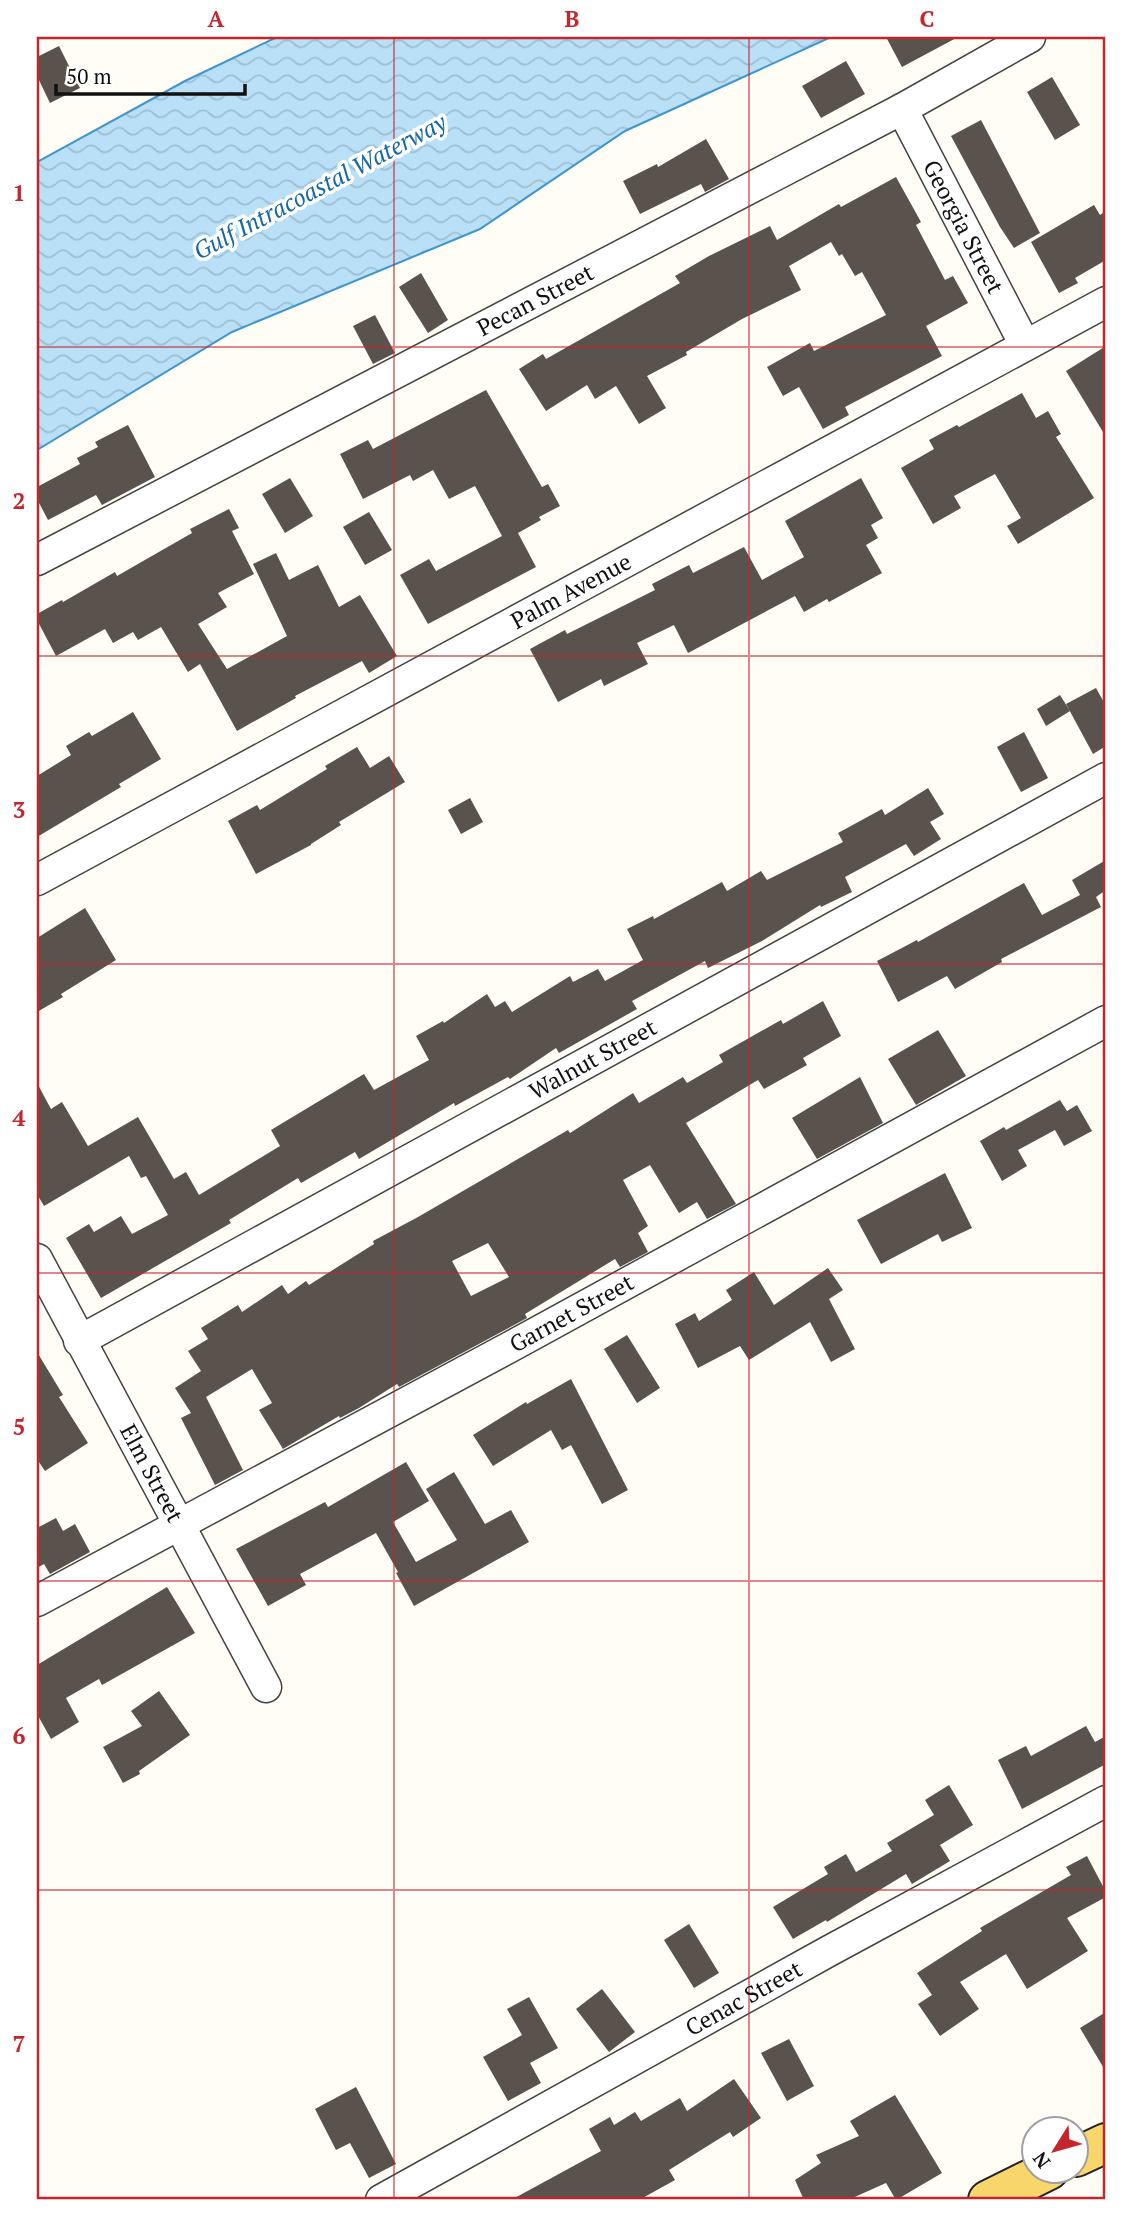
<svg xmlns="http://www.w3.org/2000/svg" width="1143" height="2237" font-family="'PT Serif',serif">
<style>
.water{fill:url(#water-waves);stroke:#3f96cf;stroke-width:2}
.building{fill:#5a524d;fill-rule:evenodd}
.lines{fill:none;stroke-linecap:round;stroke-linejoin:round}
.street-casing{stroke:#444;stroke-width:33}
.primary-casing{stroke:#222;stroke-width:42}
.street{stroke:#fff;stroke-width:30}
.primary{stroke:#f9d66b;stroke-width:38}
.grid{fill:none;stroke:#c4262e;stroke-width:2;stroke-opacity:0.55}
.labels{text-anchor:middle;stroke-width:7;stroke-linejoin:round;paint-order:stroke}
.street-label{font-size:23px;fill:#111;stroke:#fff}
.water-label{font-size:24px;font-style:italic;fill:#1768a6;stroke:#fff}
.neatline{fill:none;stroke:#c4262e;stroke-width:2.5}
.grid-label{font-size:23px;text-anchor:middle;font-weight:bold;fill:#c4262e}
</style>
<defs>
<pattern id="water-waves" width="16" height="10" patternUnits="userSpaceOnUse" patternTransform="scale(1.75)"><rect width="16" height="10" fill="#b9e0f7"/><path d="M0 5q4-4 8 0t8 0" fill="none" stroke="#9ebfd3"/></pattern>
</defs>
<rect width="100%" height="100%" fill="#fffdf5"/>
<path class="water" d="M277,37H831L625,131L480,229L232,332L37,450V162L185,81Z"/>
<g class="building">
<path d="M886,37H958L902,67Z"/>
<path d="M59,46L80,88L50,103L37,76V57Z"/>
<path d="M846,61L865,94L821,118L802,86Z"/>
<path d="M1052,77L1080,125L1055,140L1027,92Z"/>
<path d="M981,120L1040,233L1014,248L1000,227L951,136Z"/>
<path d="M706,139L729,179L705,192L701,184L640,214L623,181L657,164L658,167Z"/>
<path d="M896,177L921,222L916,225L945,280L953,276L968,303L926,326L942,356L845,407L849,415L823,429L799,387L783,396L767,367L810,343L814,351L886,315L862,272L855,276L842,254L839,256L831,242L789,266L801,290L742,319L686,352L687,355L647,376L666,408L639,424L616,386L595,399L587,385L546,411L519,369L543,354L546,359L680,283L675,276L709,256L770,226L777,240L839,204L841,207Z"/>
<path d="M1094,205L1100,215L1106,211V260L1075,278L1078,283L1059,293L1031,242Z"/>
<path d="M421,273L448,320L428,333L399,287Z"/>
<path d="M375,315L395,353L373,364L353,326Z"/>
<path d="M1106,346V437L1066,371Z"/>
<path d="M486,390L542,487L548,484L560,506L539,517L541,520L518,533L536,567L428,624L400,575L429,559L436,571L502,536L475,486L449,499L433,470L413,481L410,475L363,499L340,454L368,440L373,449Z"/>
<path d="M1022,393L1036,418L1048,411L1061,434L1056,437L1094,498L1018,544L1007,526L1021,518L995,474L954,496L961,508L933,524L901,468L934,449L929,440L957,425L959,427Z"/>
<path d="M128,425L155,477L102,505L96,495L48,520L37,499V487L80,464L77,458L98,447L95,442Z"/>
<path d="M290,478L313,516L285,533L262,494Z"/>
<path d="M861,478L883,518L871,525L878,538L866,545L882,573L829,602L827,599L804,612L795,596L688,653L674,625L637,643L648,664L604,686L601,679L558,702L530,649L565,630L567,634L655,590L652,584L689,565L693,573L744,547L762,580L804,557L785,521Z"/>
<path d="M229,509L239,528L232,531L254,574L218,593L227,607L198,624L227,669L287,636L253,564L276,553L289,580L318,565L339,607L360,595L397,656L369,673L362,661L295,696L296,698L237,731L200,664L188,672L161,627L138,640L133,632L113,643L105,629L56,656L37,620V614L62,600L63,602L115,572L117,576L192,533L190,529Z"/>
<path d="M369,512L392,550L365,565L343,527Z"/>
<path d="M1096,688L1106,706V746L1093,754L1066,704Z"/>
<path d="M1060,695L1070,711L1046,726L1037,709Z"/>
<path d="M133,712L161,759L119,784L121,787L37,837V776L71,755L66,746L89,732L92,736Z"/>
<path d="M1024,732L1048,778L1021,792L997,747Z"/>
<path d="M357,747L370,768L389,756L405,782L339,822L341,825L311,844V845L256,874L228,821L257,805L260,810L327,769L325,766Z"/>
<path d="M928,788L944,814L930,822L941,839L914,856L906,844L845,877L852,892L821,907L820,905L762,941L708,968L705,961L632,1001L637,1009L559,1053L556,1048L510,1079L508,1077L455,1106L454,1103L359,1159L355,1152L301,1183L298,1178L229,1220L231,1223L101,1298L66,1238L89,1224L94,1232L121,1216L132,1234L168,1215L146,1176L141,1178L129,1156L44,1206L37,1194V1083L51,1109L62,1102L88,1146L138,1117L174,1179L186,1172L199,1195L280,1146L271,1130L364,1074L374,1090L429,1060L416,1036L443,1021L444,1023L487,994L495,1007L505,1001L512,1012L570,976L573,982L598,969L605,981L643,960L627,929L653,916L654,919L722,882L727,891L761,871L767,880L843,842L838,833L882,809L885,815Z"/>
<path d="M470,798L483,822L461,834L448,810Z"/>
<path d="M1106,860V890L1096,897L1101,907L1001,959L1002,962L955,989L947,976L898,1002L877,961L917,940L918,942L1024,883L1042,915L1080,895L1072,880Z"/>
<path d="M85,908L116,960L61,994L63,997L37,1012V938Z"/>
<path d="M823,1001L841,1036L803,1058L807,1065L764,1089L758,1080L686,1123L736,1204L707,1219L697,1202L679,1213L650,1165L623,1180L648,1226L638,1233L648,1252L620,1267L615,1259L525,1314L527,1318L399,1387L397,1384L359,1408L340,1418L339,1416L283,1449L259,1410L272,1403L252,1369L206,1397L243,1470L215,1485L181,1418L191,1413L175,1388L201,1371L188,1351L208,1339L201,1328L238,1305L242,1312L282,1285L288,1294L306,1281L309,1285L374,1244L373,1241L418,1217L568,1130L570,1133L633,1093L639,1103L683,1077L687,1083L723,1062L719,1055L781,1020L783,1024ZM488,1243L509,1277L471,1296L452,1261Z"/>
<path d="M938,1030L966,1076L916,1105L888,1059Z"/>
<path d="M860,1077L883,1123L817,1159L792,1118Z"/>
<path d="M1060,1100L1067,1111L1077,1105L1092,1131L1064,1146L1055,1130L1018,1150L1027,1166L1002,1181L980,1141L1004,1127L1006,1130Z"/>
<path d="M945,1173L972,1228L942,1242L938,1234L881,1264L857,1220Z"/>
<path d="M828,1268L843,1290L829,1299L855,1349L831,1362L810,1322L749,1360L740,1346L698,1368L675,1324L695,1313L699,1321L732,1300L726,1290L754,1272L774,1305Z"/>
<path d="M627,1335L660,1388L637,1403L604,1349Z"/>
<path d="M37,1352L63,1395L59,1397L88,1443L45,1471L37,1459Z"/>
<path d="M571,1379L628,1490L602,1504L571,1445L562,1450L551,1430L493,1466L473,1435L526,1402L527,1404Z"/>
<path d="M406,1462L429,1501L393,1522L416,1562L457,1540L426,1489L454,1472L485,1524L511,1510L529,1542L414,1606L396,1573L398,1572L376,1533L300,1574L306,1585L268,1606L236,1549L325,1502L328,1507Z"/>
<path d="M56,1518L63,1531L75,1524L90,1552L50,1574L44,1564L37,1568V1528Z"/>
<path d="M167,1587L195,1633L102,1685L99,1679L66,1698L79,1722L51,1739L37,1714V1665Z"/>
<path d="M159,1691L190,1735L139,1771L140,1774L123,1783L103,1747L142,1726L131,1711Z"/>
<path d="M1086,1726L1095,1742L1106,1736V1764L1022,1809L998,1760L1026,1746L1031,1756Z"/>
<path d="M949,1785L973,1825L940,1845L950,1861L912,1884L906,1874L827,1922L826,1920L793,1939L773,1907L828,1874L824,1867L846,1854L856,1872L892,1851L887,1843L934,1815L925,1800Z"/>
<path d="M1087,1856L1106,1892V1897L1067,1918L1088,1951L1027,1989L1006,1954L960,1982L979,2009L940,2036L918,2004L932,1995L917,1973L982,1931L980,1928L1071,1875L1066,1867Z"/>
<path d="M689,1924L719,1973L694,1988L664,1940Z"/>
<path d="M602,1989L635,2032L609,2052L576,2009Z"/>
<path d="M529,1997L558,2048L530,2063L541,2083L508,2101L483,2057L522,2035L507,2009Z"/>
<path d="M1106,2012V2072L1080,2028Z"/>
<path d="M789,2039L814,2086L787,2101L761,2053Z"/>
<path d="M734,2079L761,2118L733,2137L730,2132L669,2170L675,2180L639,2200H511L601,2151L589,2129L610,2117L614,2125L635,2112L641,2121L680,2098L687,2111Z"/>
<path d="M356,2087L396,2164L369,2178L350,2143L336,2150L315,2109Z"/>
<path d="M895,2095L942,2173L896,2200L886,2183L848,2200H804L795,2180L821,2163L816,2155L859,2136L850,2121Z"/>
</g>
<g class="lines">
<g class="street-casing">
<g id="street">
<path id="s1" d="M902,109L1025,345"/>
<path id="s2" d="M37,560L902,109L1030,37"/>
<path id="s3" d="M37,880L1106,302"/>
<path id="s4" d="M37,1259L266,1687"/>
<path id="s5" d="M79,1341L1106,778"/>
<path id="s6" d="M37,1601L510,1347L1106,1021"/>
<path id="s7" d="M381,2200L829,1951L1106,1801"/>
</g>
</g>
<g class="primary-casing">
<g id="primary">
<path d="M1076,2157L1106,2143"/>
<path d="M988,2200L1049,2170"/>
</g>
</g>
<use href="#street" class="street"/>
<use href="#primary" class="primary"/>
</g>
<path class="grid" d="M394,37V2200M749,37V2200M37,347H1106M37,656H1106M37,964H1106M37,1273H1106M37,1581H1106M37,1890H1106"/>
<g class="labels">
<g class="street-label">
<text dy="8" stroke="none"><textPath href="#s1" startOffset="133">Georgia Street</textPath></text>
<text dy="8" stroke="none"><textPath href="#s2" startOffset="562">Pecan Street</textPath></text>
<text dy="8" stroke="none"><textPath href="#s3" startOffset="607">Palm Avenue</textPath></text>
<text dy="8" stroke="none"><textPath href="#s5" startOffset="586">Walnut Street</textPath></text>
<text dy="8" stroke="none"><textPath href="#s6" startOffset="607">Garnet Street</textPath></text>
<text dy="8" stroke="none"><textPath href="#s4" startOffset="243">Elm Street</textPath></text>
<text dy="8" stroke="none"><textPath href="#s7" startOffset="415">Cenac Street</textPath></text>
</g>
<g class="water-label">
<text transform="translate(320 187) rotate(-28)" y="8">Gulf Intracoastal Waterway</text>
</g>
</g>
<rect width="1143" height="2237" fill="none" stroke="#ffffff" stroke-width="77"/>
<g transform="translate(1055 2150) rotate(233)"><circle r="33" fill="#ffffff" stroke="#a0a0a0" stroke-width="2"/>
<path d="M0-5L12 26L0 18L-12 26Z" fill="#c4262e"/>
<text y="-10" font-size="19" font-weight="bold" text-anchor="middle" fill="#111111">N</text>
</g>
<path d="M56 84v10h189v-10" fill="none" stroke="#111111" stroke-width="3.5"/>
<text x="66" y="84" font-size="21" fill="#111111" stroke="#ffffff" stroke-width="5" paint-order="stroke">50 m</text>
<rect x="38" y="38" width="1066" height="2160" class="neatline"/>
<g class="grid-label">
<text x="216" y="27">A</text>
<text x="572" y="27">B</text>
<text x="927" y="27">C</text>
<text x="19" y="201">1</text>
<text x="19" y="509">2</text>
<text x="19" y="818">3</text>
<text x="19" y="1126">4</text>
<text x="19" y="1435">5</text>
<text x="19" y="1744">6</text>
<text x="19" y="2052">7</text>
</g>
</svg>
